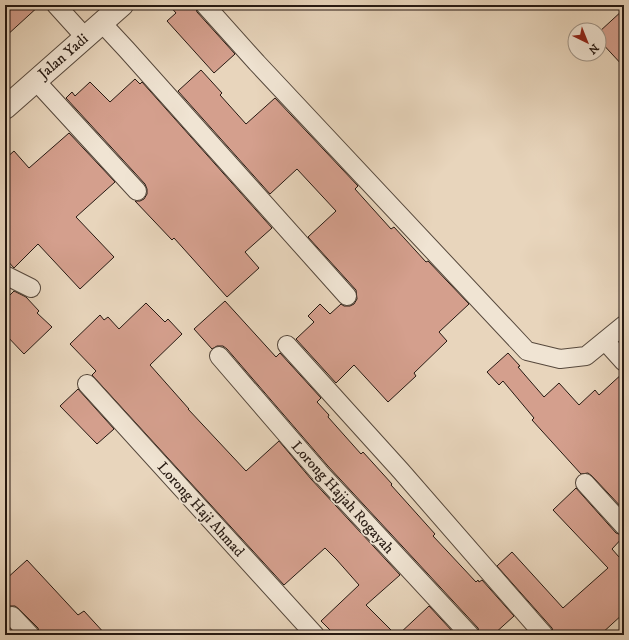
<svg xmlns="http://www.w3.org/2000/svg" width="629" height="640" font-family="'IM FELL DW Pica',serif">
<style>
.building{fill:#d49f8d;stroke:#261912}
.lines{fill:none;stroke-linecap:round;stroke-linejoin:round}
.minor-casing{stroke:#56483c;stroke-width:20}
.tertiary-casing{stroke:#56483c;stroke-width:24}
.minor{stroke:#f0e4d3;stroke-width:18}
.tertiary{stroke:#f0e4d3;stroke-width:22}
.labels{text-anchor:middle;stroke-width:3.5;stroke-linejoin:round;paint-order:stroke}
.street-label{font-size:15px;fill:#261912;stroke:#f0e4d3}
</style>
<rect width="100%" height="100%" fill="#e8d5bc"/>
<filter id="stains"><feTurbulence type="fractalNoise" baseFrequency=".005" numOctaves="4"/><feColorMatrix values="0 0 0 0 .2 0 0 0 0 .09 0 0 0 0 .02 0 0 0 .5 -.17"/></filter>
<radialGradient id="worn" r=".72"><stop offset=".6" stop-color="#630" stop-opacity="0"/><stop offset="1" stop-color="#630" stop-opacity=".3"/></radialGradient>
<g class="building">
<path d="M5,5H40L5,37Z"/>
<path d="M169,5H195L197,12L235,54L214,73L167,21L176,13Z"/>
<path d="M624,9V67L599,40V32Z"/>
<path d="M201,70L222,93L220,95L246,124L275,98L358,186L355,189L391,229L394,227L426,262L428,261L469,304L439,332L447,341L414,373L416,376L388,402L354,365L336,383L296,339L314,322L308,316L320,304L330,314L341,304L344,306H350L354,304L357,299L356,290L308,237L336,211L297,169L270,194L178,91Z"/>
<path d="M135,79L140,84L142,82L272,228L245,252L259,268L227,297L174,238L172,240L135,201H140L144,199L147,194V189L145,184L66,98L72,92L75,96L90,82L110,102Z"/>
<path d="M69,133L115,182L76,217L114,257L80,289L38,244L14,268L5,258V159L14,151L29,168Z"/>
<path d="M14,291L26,297L39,311L37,313L52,327L24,354L5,334V300Z"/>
<path d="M225,301L276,357L280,353L321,398L317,402L329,415L328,417L361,454L363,452L392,484L391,485L435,534L433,536L476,582L478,580L479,582L482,580L514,616L493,635H480L478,628L327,465L227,349L223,346H217L212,349L194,329Z"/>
<path d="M146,303L165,322L168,319L182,334L150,365L189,409H188L246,471L279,441L311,479L400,575L366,605L396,635H335L321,621L359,585L336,559L325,548L284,585L92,375L96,371L70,344L100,315L104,320L108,317L119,329Z"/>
<path d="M508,353L520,366L518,367L544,397L559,383L579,405L595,390L599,395L624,372V510L592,476L588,473L581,474L532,420L534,418L503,381L499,385L487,372Z"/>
<path d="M78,389L114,429L97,444L60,406Z"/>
<path d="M576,488L616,533L624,536L612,549L619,557L624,553V613L600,635H554L552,628L497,566L512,552L563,608L608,568L553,510Z"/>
<path d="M27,560L78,615L84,611L106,635H40L38,628L19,609L15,606H10L5,608V580Z"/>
<path d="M429,606L453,632L450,635H398Z"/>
</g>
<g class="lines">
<g class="minor-casing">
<g id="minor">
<path d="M56,5L85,37"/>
<path d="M205,5L257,63L527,351L560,359L586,356L624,325"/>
<path d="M101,22L127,50L347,296"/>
<path d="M35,80L137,191"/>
<path d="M5,275L31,288"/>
<path d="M605,341L624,362"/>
<path d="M287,345L401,471L544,635"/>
<path d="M219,356L319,472L470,635"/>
<path d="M87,384L315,635"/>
<path d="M585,483L624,526"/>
<path d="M12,616L30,635"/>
</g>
</g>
<g class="tertiary-casing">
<path id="tertiary" d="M5,108L122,5"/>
</g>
<use href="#minor" class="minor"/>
<use href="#tertiary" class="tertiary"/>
</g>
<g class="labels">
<g class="street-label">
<text transform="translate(63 56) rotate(-41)" y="5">Jalan Yadi</text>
<text transform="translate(343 497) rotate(48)" y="5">Lorong Hajjah Rogayah</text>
<text transform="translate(201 509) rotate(48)" y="5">Lorong Haji Ahmad</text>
</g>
</g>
<rect width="629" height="640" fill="none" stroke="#e8d5bc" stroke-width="20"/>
<rect x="6" y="6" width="617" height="628" fill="none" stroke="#261912" stroke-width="2"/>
<rect x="10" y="10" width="609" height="620" fill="none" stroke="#261912"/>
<g transform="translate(587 42) rotate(137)"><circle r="19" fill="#f0e4d3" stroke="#9f9386"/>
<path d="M0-3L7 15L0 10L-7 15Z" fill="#8f2418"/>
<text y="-6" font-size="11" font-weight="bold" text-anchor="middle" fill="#261912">N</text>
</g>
<rect width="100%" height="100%" filter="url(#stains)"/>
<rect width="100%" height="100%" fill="url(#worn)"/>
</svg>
